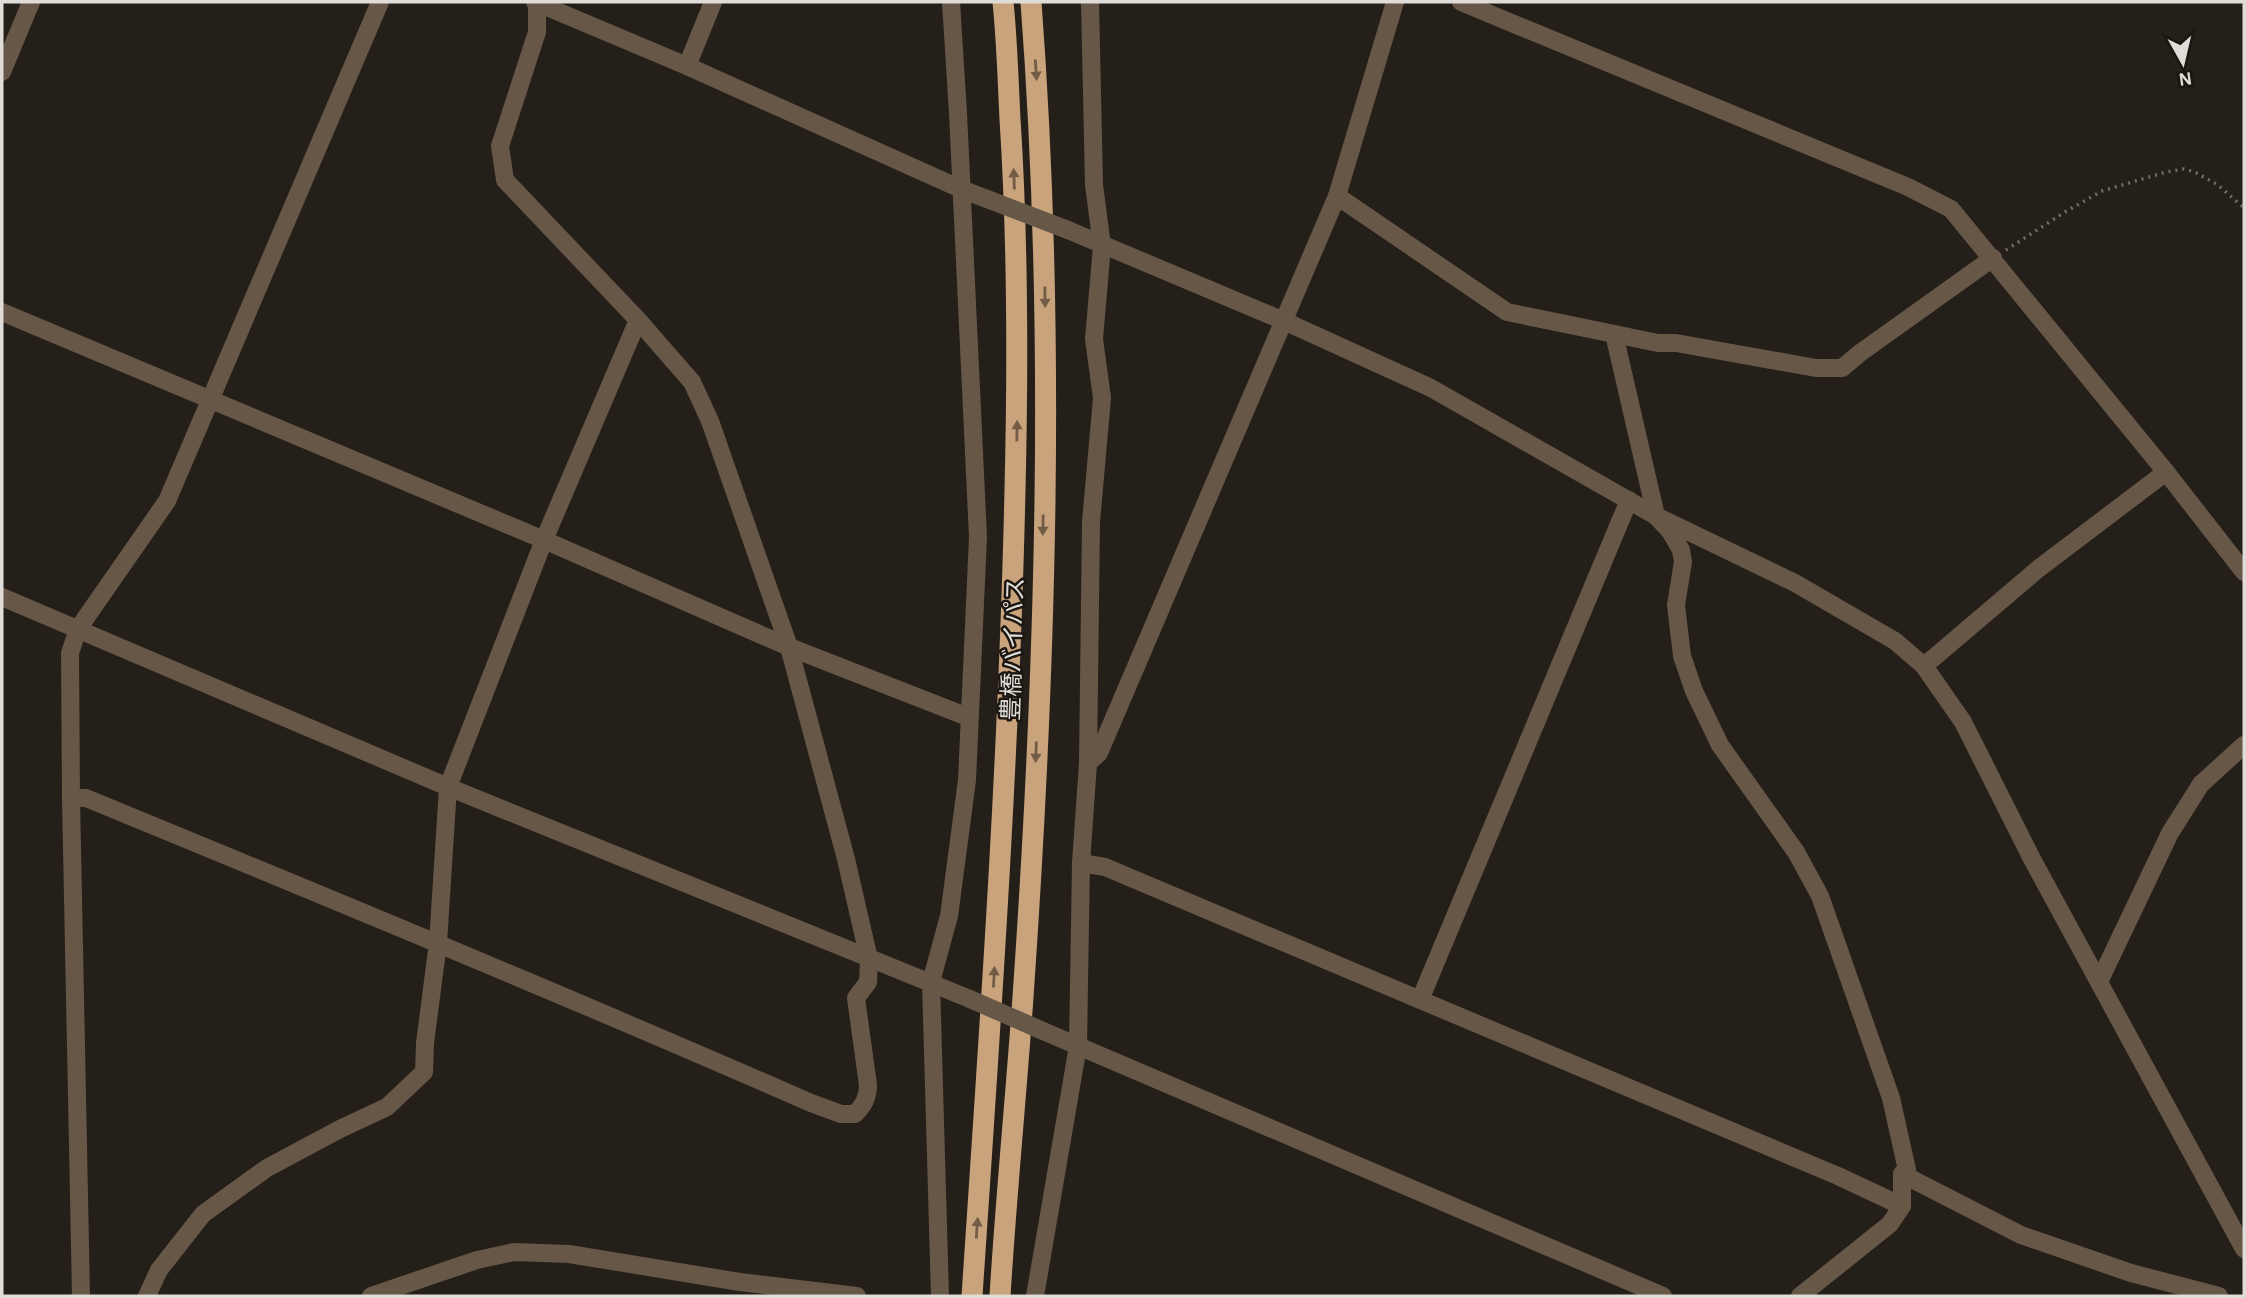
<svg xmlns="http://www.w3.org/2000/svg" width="2246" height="1298" font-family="'Alegreya Sans','Noto Sans JP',sans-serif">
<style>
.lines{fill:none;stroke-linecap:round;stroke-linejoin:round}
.path{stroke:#736e69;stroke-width:3.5;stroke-dasharray:2 5;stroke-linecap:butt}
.minor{stroke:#665747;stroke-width:18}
.highway{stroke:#c9a37b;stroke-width:21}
.minor-bridge{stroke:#665747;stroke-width:18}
.oneway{fill:#725c46}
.labels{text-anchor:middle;stroke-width:5;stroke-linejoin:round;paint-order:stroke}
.street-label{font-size:24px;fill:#e0dcd8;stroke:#1b1610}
</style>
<rect width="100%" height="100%" fill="#251f19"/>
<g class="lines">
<path class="path" d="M2006,250L2065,212L2102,191L2166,172L2184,169L2195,172L2218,185L2244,208"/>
<g class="minor">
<path d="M535,2L687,66L961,189L987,199"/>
<path d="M1461,2L1908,187L1951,209L2166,472L2244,572"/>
<path d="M687,66L713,2"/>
<path d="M2,72L31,2"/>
<path d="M1337,196L1507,312L1658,343H1676L1816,368H1842L1860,353L1993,258"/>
<path d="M1068,230L1284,321L1431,388L1656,516L1795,583L1895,641L1924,666L1963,722L2032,859L2244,1249"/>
<path d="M2,312L544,540L789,647L968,717"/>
<path d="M1614,334L1656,516L1670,531L1681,550L1683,562L1676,605L1682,656L1694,691L1720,745L1796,852L1820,896L1891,1098L1907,1170L1902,1174V1206L1890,1224L1800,1296"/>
<path d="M2,597L448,787L970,999"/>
<path d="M1924,666L2038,569L2166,472"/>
<path d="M1088,763L1099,753L1337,196L1395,2"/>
<path d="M71,798H86C329,898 571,998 811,1103L841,1114H855C864,1105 868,1097 868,1085L856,998L868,982L869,959L846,859L789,647L710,421L692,382L638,320L505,180L500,146L537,32V2"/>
<path d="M1081,863L1105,867L1838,1176L1902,1206"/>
<path d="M2099,982L2170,833L2201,784L2244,745"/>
<path d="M1420,1000L1629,500"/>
<path d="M1043,1031L1663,1296"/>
<path d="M1902,1174L2021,1235L2131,1273L2219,1296"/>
<path d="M81,1296L71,798L70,653L78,629L167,501L380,2"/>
<path d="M147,1296L159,1270L203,1214L267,1168L340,1129L387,1107L424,1072L425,1043L438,943L448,787L544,540L638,320"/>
<path d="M371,1296L477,1260L514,1252L569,1254L740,1282L857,1296"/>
<path d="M940,1296L931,982L949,916L967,780L978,537L958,113L951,2"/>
<path d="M1035,1296L1078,1046L1081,863L1088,763L1091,522L1102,398L1094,339L1102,246L1094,185L1090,2"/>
</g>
<g class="highway">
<path d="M972,1296C990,1028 1009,759 1015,490C1018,366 1018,242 1010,119C1008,80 1007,40 1003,2"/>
<path d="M1000,1296C1006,1197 1016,1097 1023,997C1046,666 1056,333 1031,2"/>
</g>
<g class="minor-bridge">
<path d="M987,199L1068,230"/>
<path d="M970,999L1043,1031"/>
</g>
</g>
<defs><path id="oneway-solid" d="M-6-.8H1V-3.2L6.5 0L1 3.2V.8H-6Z" transform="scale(1.75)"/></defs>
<g class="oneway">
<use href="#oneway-solid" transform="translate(1036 70) rotate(86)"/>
<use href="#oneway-solid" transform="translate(1014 179) rotate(-92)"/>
<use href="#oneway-solid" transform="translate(1045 297) rotate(89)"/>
<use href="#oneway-solid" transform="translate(1017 431) rotate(-89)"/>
<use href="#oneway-solid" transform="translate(1043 525) rotate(91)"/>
<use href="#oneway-solid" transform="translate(1036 752) rotate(92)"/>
<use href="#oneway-solid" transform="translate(994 977) rotate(-87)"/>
<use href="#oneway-solid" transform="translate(977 1228) rotate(-86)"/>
</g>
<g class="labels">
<g class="street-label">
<text transform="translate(1013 649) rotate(-88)" y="8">豊橋バイパス</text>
</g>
</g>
<rect width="2246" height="1298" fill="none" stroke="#e0dcd8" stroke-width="7"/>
<g transform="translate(2183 63) rotate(172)" stroke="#1b1610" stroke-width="5" paint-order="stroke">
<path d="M0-5L12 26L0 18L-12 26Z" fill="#e0dcd8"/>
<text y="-10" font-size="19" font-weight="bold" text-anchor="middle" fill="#e0dcd8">N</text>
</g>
</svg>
